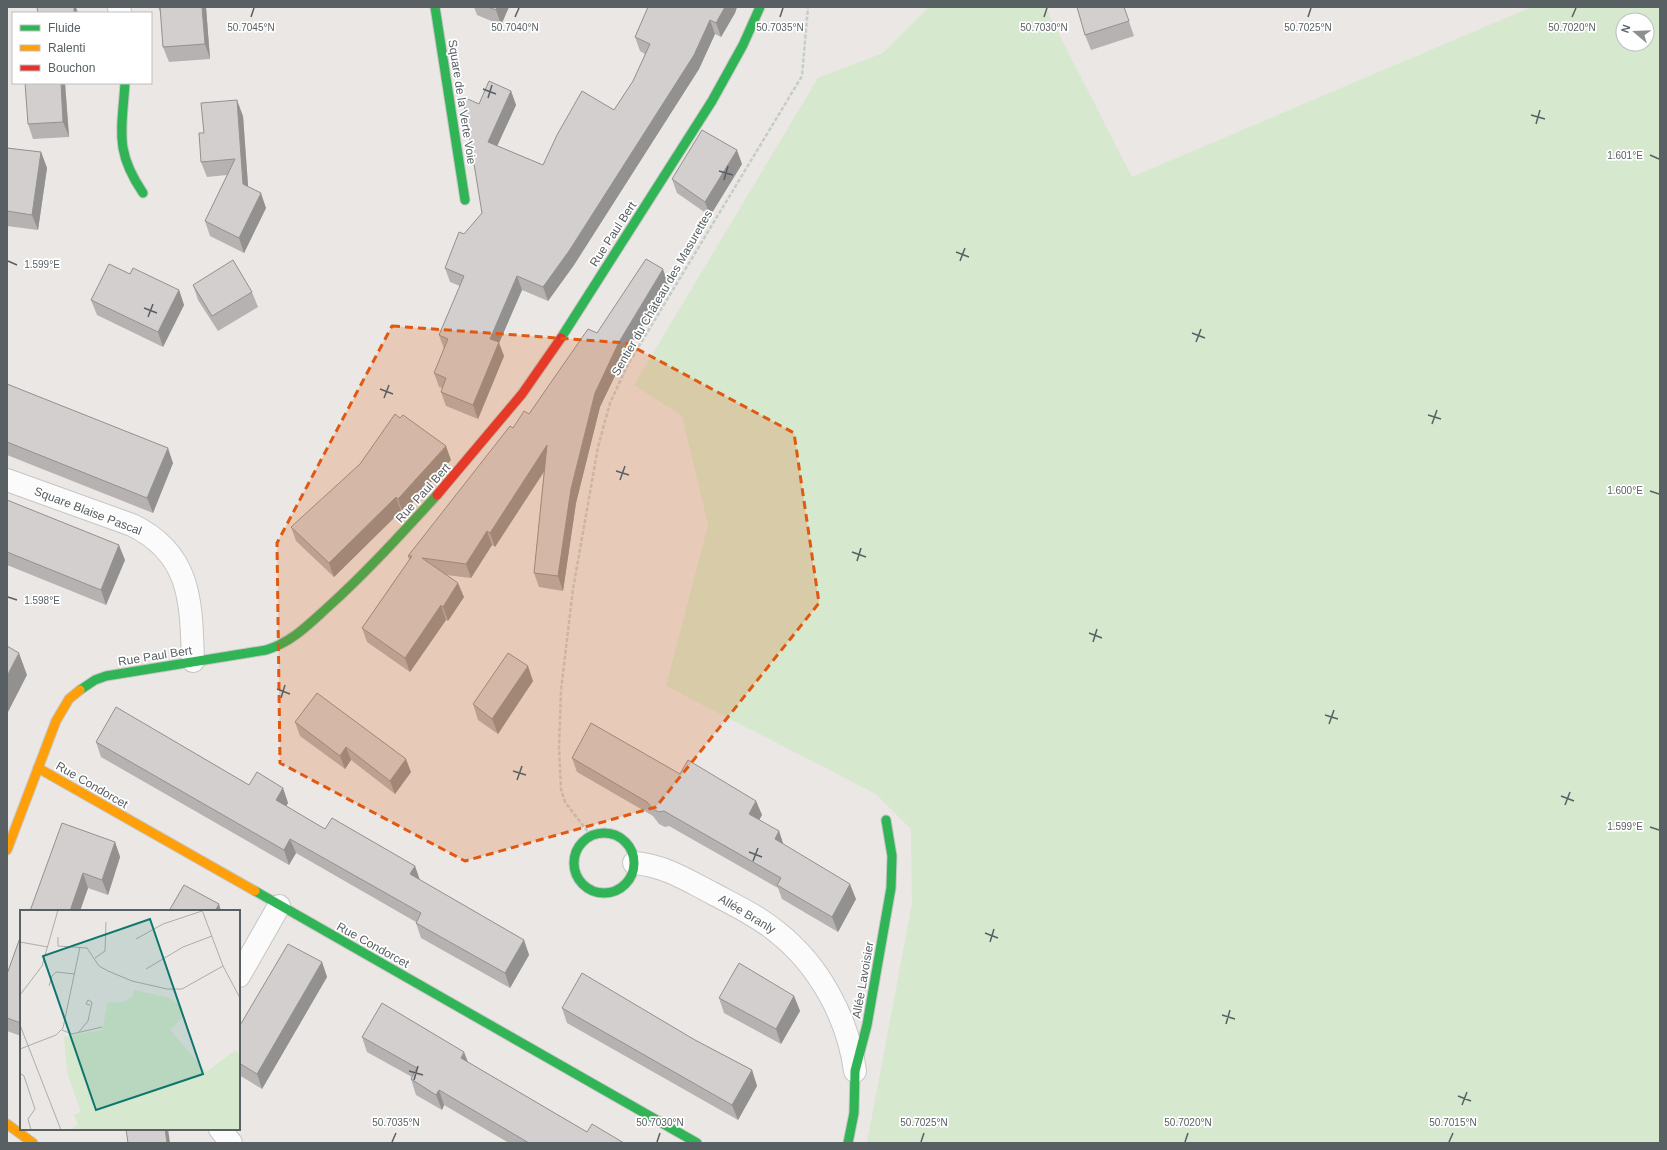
<svg xmlns="http://www.w3.org/2000/svg" width="1667" height="1150" font-family="Arial,sans-serif">
<style>
.green{fill:#d6e8cd;fill-rule:evenodd}
.lines{fill:none;stroke-linecap:round;stroke-linejoin:round}
.street-casing{stroke:#c6c6c5;stroke-width:24}
.fast-casing{stroke:#c5c6c5;stroke-width:11}
.slow-casing{stroke:#c5c6c5;stroke-width:11}
.jam-casing{stroke:#c5c6c5;stroke-width:11}
.path{stroke:#c5cdc7;stroke-width:2.5;stroke-dasharray:4 2;stroke-linecap:butt}
.street{stroke:#fcfbfb;stroke-width:22}
.fast{stroke:#30b455;stroke-width:9}
.slow{stroke:#ff9f0a;stroke-width:9}
.jam{stroke:#e5322d;stroke-width:9}
.wall{fill:#b5b2b1}
.shaded-wall{fill:#939190}
.building{fill:#d2cfce;stroke:#939190}
.marked{fill:#e15910;fill-opacity:0.2;stroke:#e15910;stroke-width:3;stroke-dasharray:8 5;stroke-linejoin:round}
.ticks{fill:none;stroke:#596063;stroke-width:1.5}
.labels{text-anchor:middle;stroke-width:3.5;stroke-linejoin:round;paint-order:stroke}
.street-label{font-size:12px;fill:#596063;stroke:#fff}
.inset-road{fill:none;stroke:#acadac;stroke-width:1}
.view{fill:#0f766e;fill-opacity:0.15;stroke:#0f766e;stroke-width:2}
.inset-edge{fill:none;stroke:#596063;stroke-width:2}
.ticks-label{font-size:10px;text-anchor:middle;fill:#596063;stroke:#fff;stroke-width:3.5;stroke-linejoin:round;paint-order:stroke}
</style>
<rect width="100%" height="100%" fill="#eae7e4"/>
<path class="green" d="M929,7H1045L1132,177L1532,7H1660V1143H867L912,904L911,829L876,794L666,686L708,525L682,416L634,385L818,78L883,53ZM1623,20H1647V44H1623Z"/>
<g class="lines">
<g class="street-casing">
<g id="street">
<path d="M119,7L120,13"/>
<path d="M7,480L132,525C192,554 191,603 193,661"/>
<path d="M634,863C663,865 687,880 712,893C734,905 758,916 777,932C819,965 848,1018 855,1071"/>
<path d="M239,976L279,906"/>
<path d="M220,1129L231,1143"/>
</g>
</g>
<g class="fast-casing">
<g id="fast">
<path d="M435,7L465,200"/>
<path d="M125,83C122,131 114,150 143,193"/>
<path d="M561,338L712,101L743,45L760,7"/>
<path d="M80,690L95,680L106,676L266,650C292,642 308,625 328,607C367,572 402,533 437,495"/>
<circle cx="604" cy="863" r="30"/>
<path d="M255,891L697,1143"/>
<path d="M848,1143L854,1113L855,1071L867,1025L891,888L892,856L886,820"/>
</g>
</g>
<g class="slow-casing">
<g id="slow">
<path d="M38,768L255,891"/>
<path d="M7,850L56,721L69,699L80,690"/>
<path d="M7,1124L33,1143"/>
</g>
</g>
<g class="jam-casing">
<path id="jam" d="M437,495L522,394L561,338"/>
</g>
<path class="path" d="M591,836L565,802L561,789L559,747L561,690L573,589L598,447L610,403L627,366L802,76L808,7"/>
<use href="#street" class="street"/>
<use href="#fast" class="fast"/>
<use href="#slow" class="slow"/>
<use href="#jam" class="jam"/>
</g>
<g class="wall">
<path d="M158,7H206L210,59L169,62L163,47L161,14Z"/>
<path d="M474,7H509L501,25L477,15Z"/>
<path d="M648,7H737L735,13L721,37L715,34L699,69L574,265L548,301L522,290L499,343L504,356L478,419L446,406L441,392L442,388L439,387L434,373L444,349L439,335L460,286L450,282L445,268L464,234L482,213L479,104L511,91L516,105L497,146L543,165L614,110L633,81L645,54L640,51L635,37Z"/>
<path d="M1077,7H1124L1134,36L1091,50L1085,35Z"/>
<path d="M65,83L69,137L33,139L28,124Z"/>
<path d="M243,116L248,186L266,208L244,253L210,236L205,221L227,175L207,177L201,162L204,133Z"/>
<path d="M7,148L41,152L47,168L38,230L7,226Z"/>
<path d="M742,164L710,216L677,193L672,179Z"/>
<path d="M668,284L624,357L600,407L576,503L563,591L539,587L534,573L544,472L495,547L492,545L471,578L446,575L464,597L448,621L446,620L410,672L367,642L362,628L409,560L408,556L513,428L529,414L597,333Z"/>
<path d="M193,285L252,292L258,307L218,331L198,300Z"/>
<path d="M179,290L184,305L163,347L97,315L91,300Z"/>
<path d="M7,384L173,463L153,513L7,455Z"/>
<path d="M451,460L403,513L401,511L334,577L296,541L291,527Z"/>
<path d="M7,500L125,560L106,605L7,565Z"/>
<path d="M533,681L498,734L478,720L473,704Z"/>
<path d="M295,722L411,772L395,794L351,760L345,769L300,736Z"/>
<path d="M96,742L249,785L283,788L288,803L286,806L325,829L415,866L420,880L524,940L529,955L510,988L421,938L416,923V922L296,853L289,865L101,757Z"/>
<path d="M572,758L680,774L756,801L762,815L759,820L779,831L783,844L856,899L838,932L782,899L778,888L669,826L665,827L659,824L653,816L577,772Z"/>
<path d="M115,842L120,857L108,895L88,888L80,911H30Z"/>
<path d="M21,935V1036L7,1031V974Z"/>
<path d="M322,962L327,977L262,1089L239,1075V1027Z"/>
<path d="M794,996L800,1011L781,1044L724,1013L719,998Z"/>
<path d="M562,1008L695,1040L752,1070L757,1086L738,1120L567,1023Z"/>
<path d="M362,1037L468,1062L587,1132L624,1143H509L444,1105L442,1110L416,1095L411,1079L412,1077L367,1052Z"/>
</g>
<g class="shaded-wall">
<path d="M74,7H76L78,13H74Z"/>
<path d="M202,7H206L210,59L205,44Z"/>
<path d="M497,7H509L501,25L496,10Z"/>
<path d="M725,7H737L735,13L721,37L716,23Z"/>
<path d="M710,20L715,34L699,69L574,265L548,301L543,287Z"/>
<path d="M61,83H65L69,137L63,122Z"/>
<path d="M511,91L516,105L493,155L488,142Z"/>
<path d="M237,100L243,116L249,199L243,184Z"/>
<path d="M737,150L742,164L710,216L705,202Z"/>
<path d="M41,152L47,168L38,230L32,215Z"/>
<path d="M261,193L266,208L244,253L239,238Z"/>
<path d="M663,269L668,284L624,357L600,407L576,503L563,591L558,576L571,489L595,393L619,342Z"/>
<path d="M517,276L522,290L499,343L504,356L478,419L473,405L490,339Z"/>
<path d="M179,290L184,305L163,347L158,332Z"/>
<path d="M547,445L552,459L495,547L490,533Z"/>
<path d="M446,446L451,460L403,513L398,499Z"/>
<path d="M168,448L173,463L153,513L147,498Z"/>
<path d="M396,497L401,511L334,577L329,563Z"/>
<path d="M487,531L492,545L471,578L466,564Z"/>
<path d="M119,545L125,560L106,605L101,590Z"/>
<path d="M458,583L464,597L448,621L443,607Z"/>
<path d="M441,605L446,620L410,672L405,658Z"/>
<path d="M19,653L27,675L7,714V676Z"/>
<path d="M528,666L533,681L498,734L492,719Z"/>
<path d="M346,747L351,760L345,769L340,756Z"/>
<path d="M406,759L411,772L395,794L390,781Z"/>
<path d="M283,788L288,803L281,815L276,800Z"/>
<path d="M756,801L762,815L754,829L749,814Z"/>
<path d="M779,831L784,846L775,839Z"/>
<path d="M290,839L296,853L289,865L284,850Z"/>
<path d="M115,842L120,857L108,895L102,880Z"/>
<path d="M415,866L420,881L410,874Z"/>
<path d="M83,873L88,888L80,911H70Z"/>
<path d="M850,884L856,899L838,932L832,917Z"/>
<path d="M219,904L221,911H215Z"/>
<path d="M524,940L529,955L510,988L505,973Z"/>
<path d="M322,962L327,977L262,1089L257,1074Z"/>
<path d="M794,996L800,1011L781,1044L776,1029Z"/>
<path d="M464,1052L470,1067L461,1058Z"/>
<path d="M752,1070L757,1086L738,1120L732,1105Z"/>
<path d="M439,1090L444,1105L442,1110L436,1095Z"/>
<path d="M165,1129H168L170,1143H167Z"/>
</g>
<g class="building">
<path d="M37,7H74V13H38Z"/>
<path d="M160,7H202L205,44L163,47Z"/>
<path d="M488,7H497L496,10Z"/>
<path d="M648,7H725L716,23L710,20L694,55L569,251L543,287L517,276L490,339L499,342L473,405L441,392L446,378L434,373L448,339L439,335L464,276L445,268L459,232L464,234L482,213L463,97L479,104L489,81L511,91L488,142L543,165L557,135L582,91L614,110L633,81L650,44L635,37Z"/>
<path d="M1077,7H1124L1129,21L1085,35Z"/>
<path d="M25,83H61L63,122L28,124Z"/>
<path d="M237,100L243,184L261,193L239,238L205,221L235,159L201,162L199,133H204L201,103Z"/>
<path d="M702,130L737,150L705,202L672,179Z"/>
<path d="M7,148L41,152L32,215L7,211Z"/>
<path d="M646,259L663,269L619,342L595,393L571,489L558,576L534,573L547,445L490,533L487,531L466,564L422,558L458,583L443,607L441,605L405,658L362,628L412,556H408L510,426L513,428L524,411L529,414L588,329L597,333Z"/>
<path d="M233,260L252,292L212,316L193,285Z"/>
<path d="M109,264L130,274L133,268L179,290L158,332L91,300Z"/>
<path d="M7,384L168,448L147,498L7,442Z"/>
<path d="M395,414L400,418L403,415L446,446L398,499L396,497L329,563L291,527L360,464Z"/>
<path d="M7,500L119,545L101,590L7,552Z"/>
<path d="M7,646L19,653L7,676Z"/>
<path d="M508,653L528,666L492,719L473,704Z"/>
<path d="M317,693L406,759L390,781L346,747L340,756L295,722Z"/>
<path d="M116,707L249,785L257,772L283,788L276,800L325,829L332,818L415,866L410,874L524,940L505,973L416,923L421,913L290,839L284,850L96,742Z"/>
<path d="M591,723L680,774L688,760L756,801L749,814L779,831L775,839L850,884L832,917L777,885L781,878L664,811L659,812L653,809L647,802L572,758Z"/>
<path d="M62,823L115,842L102,880L83,873L70,911H30Z"/>
<path d="M184,885L219,904L215,911H169Z"/>
<path d="M21,935V1023L7,1018V974Z"/>
<path d="M288,944L322,962L257,1074L239,1063V1027Z"/>
<path d="M739,963L794,996L776,1029L719,998Z"/>
<path d="M582,973L695,1040L752,1070L732,1105L562,1008Z"/>
<path d="M382,1003L464,1052L461,1058L587,1132L592,1124L624,1143H529L439,1090L436,1095L411,1079L417,1068L362,1037Z"/>
<path d="M126,1129H165L167,1143H128Z"/>
</g>
<path class="marked" d="M392,326L626,343L794,433L819,603L656,807L465,861L280,763L277,543Z"/>
<path class="ticks" d="M251,17L254,8M515,17L519,8M780,17L783,8M1044,17L1047,8M1308,17L1311,8M1572,17L1576,8M483,89L496,94M488,98L492,85M1531,115L1545,119M1536,124L1540,110M1650,155L1659,159M719,171L733,175M724,180L728,166M956,252L969,257M8,261L17,265M960,261L965,248M144,308L157,313M148,317L153,304M1192,333L1205,338M1196,342L1201,329M380,389L393,394M384,398L389,385M1428,415L1441,419M1432,424L1437,410M616,471L629,475M620,480L625,466M1650,491L1659,494M852,552L866,557M857,561L861,548M8,597L17,600M1089,633L1102,638M1093,642L1097,629M277,689L290,694M281,698L285,685M1325,715L1338,719M1329,724L1334,710M513,771L526,775M517,780L522,766M1561,796L1574,801M1565,805L1570,792M1650,827L1659,830M749,852L762,857M753,861L758,848M985,933L998,938M990,942L994,929M1222,1015L1235,1019M1226,1024L1230,1010M409,1071L423,1075M414,1080L418,1066M1458,1096L1471,1101M1462,1105L1467,1092M392,1142L396,1133M657,1142L660,1133M921,1142L924,1133M1185,1142L1188,1133M1449,1142L1453,1133"/>
<g class="labels">
<g class="street-label">
<text transform="translate(462 102) rotate(81)" y="4">Square de la Verte Voie</text>
<text transform="translate(613 234) rotate(-57)" y="4">Rue Paul Bert</text>
<text transform="translate(662 293) rotate(-60)" y="4">Sentier du Château des Masurettes</text>
<text transform="translate(423 493) rotate(-48)" y="4">Rue Paul Bert</text>
<text transform="translate(88 511) rotate(21)" y="4">Square Blaise Pascal</text>
<text transform="translate(155 656) rotate(-9)" y="4">Rue Paul Bert</text>
<text transform="translate(92 785) rotate(30)" y="4">Rue Condorcet</text>
<text transform="translate(747 914) rotate(31)" y="4">Allée Branly</text>
<text transform="translate(373 945) rotate(29)" y="4">Rue Condorcet</text>
<text transform="translate(863 980) rotate(-80)" y="4">Allée Lavoisier</text>
</g>
</g>
<g transform="translate(20 910)">
<rect width="220" height="220" fill="#eae7e4"/>
<path d="M114,80L149,88L162,97L163,106L150,120L186,162L216,140L220,147V220H54L53,218L58,215L54,205L61,202L47,162L44,127L82,120L88,93L104,92L113,86Z" fill="#d6e8cd"/>
<path class="inset-road" d="M182,0L203,56L220,88M38,27V36L67,38L79,56L88,61L112,71L147,79H162L203,56M116,29L143,14L182,1M0,32L28,37M75,48L85,41L86,12M126,59L163,37L192,26M29,76L32,66L36,62L55,64M0,85L22,56L38,0M0,115L41,220M42,120L52,124L82,117M58,123L68,111L72,92L68,90L66,94L70,95M0,139L36,125L43,118L60,37M0,163L4,166L15,199L8,209L11,220"/>
<path class="view" d="M130,9L183,164L76,200L23,46Z"/>
<rect width="220" height="220" class="inset-edge"/>
</g>
<g class="ticks-label">
<text x="251" y="31">50.7045°N</text>
<text x="515" y="31">50.7040°N</text>
<text x="780" y="31">50.7035°N</text>
<text x="1044" y="31">50.7030°N</text>
<text x="1308" y="31">50.7025°N</text>
<text x="1572" y="31">50.7020°N</text>
<text x="1625" y="159">1.601°E</text>
<text x="42" y="268">1.599°E</text>
<text x="1625" y="494">1.600°E</text>
<text x="42" y="604">1.598°E</text>
<text x="1625" y="830">1.599°E</text>
<text x="396" y="1126">50.7035°N</text>
<text x="660" y="1126">50.7030°N</text>
<text x="924" y="1126">50.7025°N</text>
<text x="1188" y="1126">50.7020°N</text>
<text x="1453" y="1126">50.7015°N</text>
</g>
<rect width="1667" height="1150" fill="none" stroke="#596063" stroke-width="16"/>
<rect x="12" y="12" width="140" height="72" fill="#ffffff" stroke="#bdbfc1"/>
<rect x="20" y="25" width="20" height="6" fill="#30b455" stroke="#bdbfc1"/>
<text x="48" y="32" font-size="12" fill="#596063">Fluide</text>
<rect x="20" y="45" width="20" height="6" fill="#ff9f0a" stroke="#bdbfc1"/>
<text x="48" y="52" font-size="12" fill="#596063">Ralenti</text>
<rect x="20" y="65" width="20" height="6" fill="#e5322d" stroke="#bdbfc1"/>
<text x="48" y="72" font-size="12" fill="#596063">Bouchon</text>
<g transform="translate(1635 32) rotate(289)"><circle r="19" fill="#ffffff" stroke="#bdbfc1"/>
<path d="M0-3L7 15L0 10L-7 15Z" fill="#8c8f90"/>
<text y="-6" font-size="11" font-weight="bold" text-anchor="middle" fill="#596063">N</text>
</g>
</svg>
